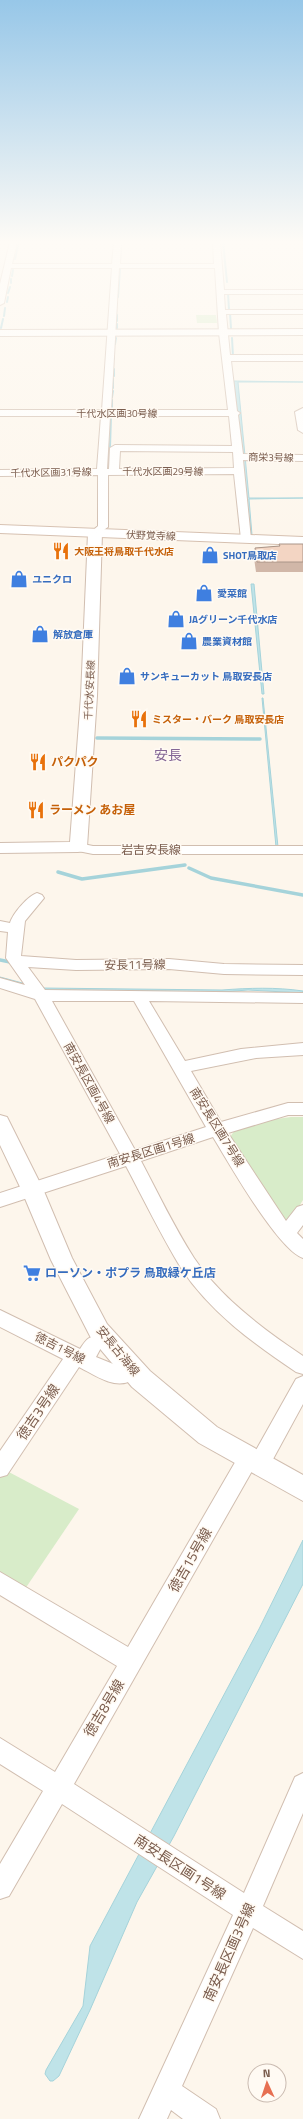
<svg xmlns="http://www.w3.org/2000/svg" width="303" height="2119" font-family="'Titillium Web','Noto Sans JP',sans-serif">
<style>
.green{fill:#d8ecc9}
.water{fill:#bfe3e8;stroke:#a5d3da}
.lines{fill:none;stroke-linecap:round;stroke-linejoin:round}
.stream-far2{stroke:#a5d3da;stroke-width:2}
.stream-far1{stroke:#a5d3da;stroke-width:2.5}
.stream{stroke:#a5d3da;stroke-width:3.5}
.minor-casing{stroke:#d1beb0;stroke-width:2}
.tertiary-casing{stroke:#d1beb0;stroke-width:2}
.secondary-casing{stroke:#d6c0b0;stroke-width:2}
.minor{fill:#fff;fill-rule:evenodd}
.tertiary{fill:#fff;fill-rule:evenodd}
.secondary{fill:#fff;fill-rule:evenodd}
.wall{fill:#d1b7a8}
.building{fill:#f3d5c3;stroke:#aa9588}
.labels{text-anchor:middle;stroke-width:3;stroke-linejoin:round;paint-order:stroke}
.far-street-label{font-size:10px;fill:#7a5c4d;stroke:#fffaf3}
.far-food-label{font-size:10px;font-weight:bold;fill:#c56008;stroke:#fffaf3;text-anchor:start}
.far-shop-label{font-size:10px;font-weight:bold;fill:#366cbe;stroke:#fffaf3;text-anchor:start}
.food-label{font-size:12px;font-weight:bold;fill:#c56008;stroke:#fffaf3;text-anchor:start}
.street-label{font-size:12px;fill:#7a5c4d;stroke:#fffaf3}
.shop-label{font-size:12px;font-weight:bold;fill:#366cbe;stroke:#fffaf3;text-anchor:start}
.quarter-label{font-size:14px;fill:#846695;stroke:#fffaf3}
.near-street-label{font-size:14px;fill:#7a5c4d;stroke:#fffaf3}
</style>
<rect width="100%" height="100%" fill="#fdf6ec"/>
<g class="green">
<path d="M196,315H216L217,323H197Z"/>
<path d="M291,1117H303V1200L290,1221L283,1222L230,1137L235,1130L269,1120Z"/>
<path d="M5,1470L79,1509L25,1589L0,1574V1477Z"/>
</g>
<g class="water">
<path d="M234,381L303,382H238L249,498H303L249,499L252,535H248Z"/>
<path d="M251,584H254L264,694H262Z"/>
<path d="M262,698H263L278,847H276Z"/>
<path d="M0,977L41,988L222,990C249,988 276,987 303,991V993L248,990L222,992L42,990L0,980Z"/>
<path d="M303,1540V1584L174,1836L137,1902L90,2010L59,2076L53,2081H50L45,2074L46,2070L83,2006L90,1946L259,1629Z"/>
</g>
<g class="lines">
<g class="stream-far2">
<path d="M223,242L227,282"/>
<path d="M15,259L19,242"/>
<path d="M120,262L121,242"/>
<path d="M12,276L13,270"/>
<path d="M11,279V283"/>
<path d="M8,293L10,287"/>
<path d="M228,293L229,310"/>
<path d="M118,297L120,269"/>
<path d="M7,302L8,297"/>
<path d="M230,313L231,328"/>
<path d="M117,315V321"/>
<path d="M4,316L5,308"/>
<path d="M117,324V328"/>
<path d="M1,328L3,319"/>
<path d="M232,338L233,357"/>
<path d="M115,344L116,338"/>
<path d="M114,356V359"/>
<path d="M114,369V376"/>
<path d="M113,379V388"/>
<path d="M112,397L113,391"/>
<path d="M112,400V409"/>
<path d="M110,447L111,417"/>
<path d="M109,450V452"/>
</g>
<path class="stream-far1" d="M109,451V469"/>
<g class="stream">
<path d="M97,738L260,739"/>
<path d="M189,868L211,878L303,895"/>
<path d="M58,872L82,879L185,865"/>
<path d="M0,960L10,962"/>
</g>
<g class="minor-casing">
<g id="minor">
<path d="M10,242H17L12,264H112L114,242H121L120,264H214L213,242H220L224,290H303V294H224L225,310H303V314H226L230,355H303V361H231L237,411L240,413L238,415L243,454L303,455V461L243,460L251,539L250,541H242L241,539L234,474L108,475V527L95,536L90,533L98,526V475L0,476V470L97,469L101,416H0V410H102L112,268H11L4,303L0,305V284ZM119,268H215L219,333L228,410H111ZM110,416H229L232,446L115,445L110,448L109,469H107ZM120,451L233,452L234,468L119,469Z"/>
<path d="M303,408V433L298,430L295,412Z"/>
<path d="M78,843L93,846H303V854H93L73,850L71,847L73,844Z"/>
<path d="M37,893L42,895L44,898L25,921L21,956L76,960L169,959L224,964L303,965V975L224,974L169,969L76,970L28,967L45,990L303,993V1003L149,1001L185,1061L241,1049L303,1043V1055L256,1058L191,1071L221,1122L288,1103H303V1115H288L228,1133L286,1221L297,1207L303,1205V1225L297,1233L303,1239V1258C278,1250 229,1163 213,1137L141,1161C158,1193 174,1227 194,1258C221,1298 263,1329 303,1356V1374L296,1372C254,1344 209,1311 181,1268C161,1235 144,1200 126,1166L0,1207V1193L120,1154L35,999L0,988V978L25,985L6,958L8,932L0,931V921L10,923C13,913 28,896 37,893ZM52,1001H134L206,1127L135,1150Z"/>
<path d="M0,1310L80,1349C86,1340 89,1334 101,1338L103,1344L96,1357L128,1370L131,1376L128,1382C112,1388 93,1374 79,1367L7,1475L0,1477V1451L63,1359L0,1327Z"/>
<path d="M303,1376V1404L266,1472L259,1474L252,1471L74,1784L244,1893L295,1777L303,1773V1813L263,1906L303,1931V1959L253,1928L182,2086L216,2109L220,2119H183L171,2110L167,2119H139L233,1915L62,1804L9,1896L0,1899V1864L43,1791L0,1764V1738L55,1772L117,1666L0,1595V1572L128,1647L241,1452L248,1450L255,1452L296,1379Z"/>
</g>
</g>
<g class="tertiary-casing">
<g id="tertiary">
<path d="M303,329V335L0,336V330Z"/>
<path d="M95,529L102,533L97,696L87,847L84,851L78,852L0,853V843L70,842L81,696L88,533Z"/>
<path d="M0,1115L7,1117L43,1189L72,1258L107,1324L150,1371L217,1427L303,1475V1501L199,1443L132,1387L91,1338L51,1260L21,1189L0,1145Z"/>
</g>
</g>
<g class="secondary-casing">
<path id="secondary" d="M0,525L303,537V545L0,533Z"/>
</g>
<use href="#minor" class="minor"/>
<use href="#tertiary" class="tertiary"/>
<use href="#secondary" class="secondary"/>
</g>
<path class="wall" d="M279,544H303V572H256L254,558L255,548L279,546Z"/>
<path class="building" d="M279,544H303V562H257L255,548L280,546Z"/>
<linearGradient id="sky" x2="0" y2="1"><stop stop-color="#97c7e8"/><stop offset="0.45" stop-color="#fefbf6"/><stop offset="1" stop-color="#fefbf6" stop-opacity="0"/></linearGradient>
<rect width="303" height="538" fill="url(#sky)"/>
<defs>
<g id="restaurant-bare" transform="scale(1.38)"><path d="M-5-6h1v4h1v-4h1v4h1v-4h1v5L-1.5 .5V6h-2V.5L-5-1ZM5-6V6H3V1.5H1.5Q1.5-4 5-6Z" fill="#e8710a" stroke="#fffaf3" stroke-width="2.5" paint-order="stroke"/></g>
<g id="shop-bare" transform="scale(1.38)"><path d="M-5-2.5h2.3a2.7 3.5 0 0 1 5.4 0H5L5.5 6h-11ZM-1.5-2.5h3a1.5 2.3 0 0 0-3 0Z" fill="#3f7fe0" stroke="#fffaf3" stroke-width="2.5" paint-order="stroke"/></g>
<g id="supermarket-bare" transform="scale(1.38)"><path d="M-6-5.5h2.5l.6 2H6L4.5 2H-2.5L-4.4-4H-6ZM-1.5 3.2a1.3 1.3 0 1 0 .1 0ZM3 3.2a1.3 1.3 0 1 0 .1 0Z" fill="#3f7fe0" stroke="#fffaf3" stroke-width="2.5" paint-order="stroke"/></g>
</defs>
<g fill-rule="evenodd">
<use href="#restaurant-bare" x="61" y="551"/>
<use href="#shop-bare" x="210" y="555"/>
<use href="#shop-bare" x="19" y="579"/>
<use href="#shop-bare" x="204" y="593"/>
<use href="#shop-bare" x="176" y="619"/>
<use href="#shop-bare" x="40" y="634"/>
<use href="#shop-bare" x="189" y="641"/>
<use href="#shop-bare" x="127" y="676"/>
<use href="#restaurant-bare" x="139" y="719"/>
<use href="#restaurant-bare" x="38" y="762"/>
<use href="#restaurant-bare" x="36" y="810"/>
<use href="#supermarket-bare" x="32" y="1273"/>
</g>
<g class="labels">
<g class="far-street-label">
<text x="117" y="417">千代水区画30号線</text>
<text transform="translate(271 457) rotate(1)" y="4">商栄3号線</text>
<text x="163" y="475">千代水区画29号線</text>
<text transform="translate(51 472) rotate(-1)" y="4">千代水区画31号線</text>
<text transform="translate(151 535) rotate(2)" y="4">伏野覚寺線</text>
<text transform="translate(89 690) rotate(-87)" y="4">千代水安長線</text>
</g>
<g class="far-food-label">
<text x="74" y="555">大阪王将鳥取千代水店</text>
<text x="152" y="723">ミスター・バーク 鳥取安長店</text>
</g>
<g class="far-shop-label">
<text x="223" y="559">SHOT鳥取店</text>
<text x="32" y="583">ユニクロ</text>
<text x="217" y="597">愛菜館</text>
<text x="189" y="623">JAグリーン千代水店</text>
<text x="53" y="638">解放倉庫</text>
<text x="202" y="645">農業資材館</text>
<text x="140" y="680">サンキューカット 鳥取安長店</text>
</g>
<g class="food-label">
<text x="51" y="766">パクパク</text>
<text x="49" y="814">ラーメン あお屋</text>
</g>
<g class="street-label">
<text x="151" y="854">岩吉安長線</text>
<text transform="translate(135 965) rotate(-1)" y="4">安長11号線</text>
<text transform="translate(89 1083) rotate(61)" y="4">南安長区画4号線</text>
<text transform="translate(217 1127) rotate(58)" y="4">南安長区画7号線</text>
<text transform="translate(151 1151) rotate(-17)" y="4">南安長区画1号線</text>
<text transform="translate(60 1348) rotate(27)" y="4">徳吉1号線</text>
<text transform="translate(118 1351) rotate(51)" y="4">安長古海線</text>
</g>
<g class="shop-label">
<text x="45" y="1277">ローソン・ポプラ 鳥取緑ケ丘店</text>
</g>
<g class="quarter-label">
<text x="168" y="760">安長</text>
</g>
<g class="near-street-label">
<text transform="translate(38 1412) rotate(-56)" y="5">徳吉3号線</text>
<text transform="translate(190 1560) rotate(-60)" y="5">徳吉15号線</text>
<text transform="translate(104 1708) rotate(-59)" y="5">徳吉8号線</text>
<text transform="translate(180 1867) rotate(33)" y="5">南安長区画1号線</text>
<text transform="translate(229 1952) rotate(-66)" y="5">南安長区画3号線</text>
</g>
</g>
<g transform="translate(267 2083) rotate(357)"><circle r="19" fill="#fffaf3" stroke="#cabbb1"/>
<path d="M0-3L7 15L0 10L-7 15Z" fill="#e76f51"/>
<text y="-6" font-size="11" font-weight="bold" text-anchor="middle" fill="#7a5c4d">N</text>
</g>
</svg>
